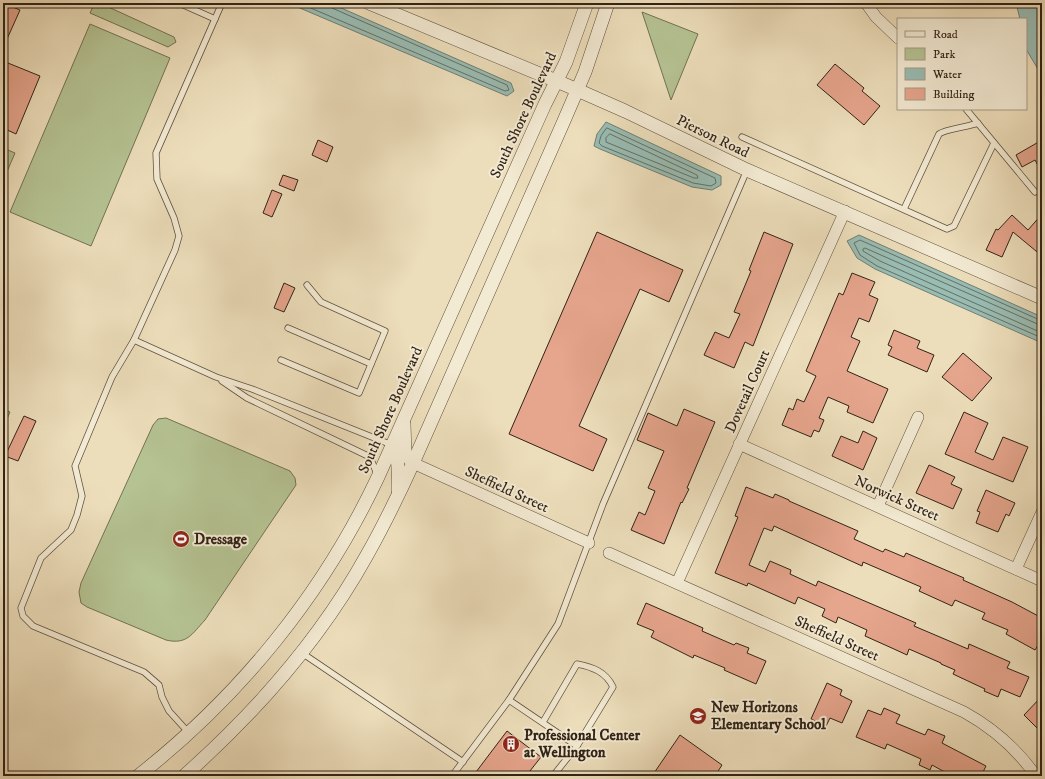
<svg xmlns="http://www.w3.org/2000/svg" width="1045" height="779" font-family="'IM FELL DW Pica',serif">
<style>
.green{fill:#b5c292;stroke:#737254}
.water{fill:#99bcb3;stroke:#6f7f74}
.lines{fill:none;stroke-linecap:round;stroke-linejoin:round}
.shore{stroke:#657064;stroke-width:1}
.building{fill:#e6a58d;stroke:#312316}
.service-casing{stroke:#60523f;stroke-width:7}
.minor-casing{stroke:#60523f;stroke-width:12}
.tertiary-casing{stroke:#60523f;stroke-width:14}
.service{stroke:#f3ead3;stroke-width:5.5}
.minor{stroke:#f3ead3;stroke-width:11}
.tertiary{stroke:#f3ead3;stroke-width:13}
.labels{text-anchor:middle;stroke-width:4;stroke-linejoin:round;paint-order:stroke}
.street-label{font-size:15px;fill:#312316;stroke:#f3ead3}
.poi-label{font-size:15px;font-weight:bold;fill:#312316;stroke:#f3ead3;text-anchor:start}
</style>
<rect width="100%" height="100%" fill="#eddebb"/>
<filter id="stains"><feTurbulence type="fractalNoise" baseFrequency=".005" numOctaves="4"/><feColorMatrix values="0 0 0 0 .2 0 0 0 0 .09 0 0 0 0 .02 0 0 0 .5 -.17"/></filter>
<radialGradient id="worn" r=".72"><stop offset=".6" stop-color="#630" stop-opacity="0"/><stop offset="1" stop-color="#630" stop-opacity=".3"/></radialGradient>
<g class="green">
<path d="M94,4L104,5L174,37L176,42L168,47L90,13Z"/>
<path d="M642,12L698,34L671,100Z"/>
<path d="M90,24L170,58L91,246L10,212Z"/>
<path d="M3,148L15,153L3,181Z"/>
<path d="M3,409L10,412L3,428Z"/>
<path d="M166,418L290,471L295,478L296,485L205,620C192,634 187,645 166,640L87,607L81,603L79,592L81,583L153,425L158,419Z"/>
</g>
<g class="water">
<path d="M288,3H330L511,83L514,91L507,96Z"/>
<path d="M1016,3H1039L1042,17V76L1026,49V19H1020Z"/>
<path d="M606,122L721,176V185L712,190L692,187L600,149L594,146L597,134Z"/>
<path d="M859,235L1042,317V343L875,269L857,258L847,241Z"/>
</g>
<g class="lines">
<g class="shore">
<path d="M299,3L505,91L509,90L507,85L332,8L330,3"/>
<path d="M607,128L715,178L716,183L711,186L693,183L602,146L599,143L601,136Z"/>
<path d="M610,134L697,175L698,178H694L606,142V138Z"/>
<path d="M1042,321L860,240L854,243L860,255L877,266L1042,338"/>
<path d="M1042,326L865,248L863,249V251L880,261L1042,333"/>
</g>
</g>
<g class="building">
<path d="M3,3L20,10L3,48Z"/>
<path d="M3,61L40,76L16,134L3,128Z"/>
<path d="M835,64L864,88L862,91L880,106L864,125L817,85Z"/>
<path d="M318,140L333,147L327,162L312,155Z"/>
<path d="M1042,140V173L1035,160L1022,167L1016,155Z"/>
<path d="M283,175L298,180L294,191L279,185Z"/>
<path d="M272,190L282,194L272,217L263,213Z"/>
<path d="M1042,214V256L1013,232L1002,257L986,250L996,229L998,230L1012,215L1028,230Z"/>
<path d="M597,232L683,270L669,302L640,289L579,426L607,439L593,471L509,434Z"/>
<path d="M764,232L793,244L753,346L745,342L734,368L704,355L715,332L729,338L740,314L734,312L751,271L749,270Z"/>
<path d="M852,273L875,282L869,295L878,299L869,322L859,318L851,337L860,341L847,371L888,389L873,423L847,412L849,406L828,397L819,418L824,420L819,432L814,430L811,437L782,425L789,408L793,410L797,399L804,402L816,376L806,371L839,293L843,295Z"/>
<path d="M284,283L295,288L284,312L274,308Z"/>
<path d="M894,330L920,341L917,348L934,355L927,372L888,355L892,347L888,345Z"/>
<path d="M963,353L992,378L972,401L942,377Z"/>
<path d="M684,409L715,422L687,488L689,489L682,503L681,502L664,544L631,530L639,512L645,515L655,491L648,488L664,451L637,440L648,413L677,426Z"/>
<path d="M964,412L988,423L975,452L993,460L1003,437L1028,447L1013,482L945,454Z"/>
<path d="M24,416L36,421L18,461L5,456Z"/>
<path d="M863,431L877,438L863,470L832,456L841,436L858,443Z"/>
<path d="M929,465L955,477L951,484L962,489L953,509L916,493Z"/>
<path d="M746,487L773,498L775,494L789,500V501L858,531L854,539L883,552L885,549L904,557L906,553L964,578L963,580L1012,602L1042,618V639L1035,650L1006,634L1008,630L982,619L985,613L955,600L952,606L919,591L921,587L863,562L862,566L774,526L772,531L764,528L749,565L765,572L770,561L791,570L790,574L816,586L818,581L916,623L914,626L968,649L969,644L1010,662L1007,668L1029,677L1020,697L1001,689L998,697L984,691L985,689L953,674L955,670L941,664V663L909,649L907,655L894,649L865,636L867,630L838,617L836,623L822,616L825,609L798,597L795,604L748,583L747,586L715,573L738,517L735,516Z"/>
<path d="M986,490L1015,503L1009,516L1006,514L998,532L976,523L980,512L977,511Z"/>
<path d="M646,603L703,628L702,631L734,645L736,643L749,648L747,653L766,661L756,684L724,670L725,668L694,655L693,658L651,637L654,631L637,624Z"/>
<path d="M827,683L842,690L840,695L852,701L842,723L830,718L826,726L811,719Z"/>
<path d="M1042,696V733L1024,715Z"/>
<path d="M884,708L900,715L896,723L925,735L928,729L945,736L942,743L986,766L981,776H952L932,765L930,770L919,765L921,759L887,744L885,749L856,737L868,710L881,715Z"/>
<path d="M507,731L541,757L526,776H473Z"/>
<path d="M680,735L722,765L715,776H652Z"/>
</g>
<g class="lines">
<g class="service-casing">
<g id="service">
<path d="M179,3L215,19"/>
<path d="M966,109L1035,192"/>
<path d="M742,137L947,229L954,226L994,143"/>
<path d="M904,209L939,134C945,129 968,127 978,123"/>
<path d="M288,328L371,364"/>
<path d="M134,340L216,377L252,389L392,445"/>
<path d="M281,360L359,393L385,331L321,302L307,285"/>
<path d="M222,381L247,398L370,457L377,474"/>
<path d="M302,653L463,762"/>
<path d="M509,700L558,624L603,504L747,170"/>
<path d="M543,722L577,664C593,667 606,672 613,687L577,746"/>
<path d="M189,733L169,711L162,697L159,685L144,672L33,626L23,616L21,608L41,558L71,530L77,515L82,496L75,466L112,377L134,340L175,250L179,236L174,218L157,179L156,153L222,3"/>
<path d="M452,776L509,700L577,746L553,776"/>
</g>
</g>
<g class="minor-casing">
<g id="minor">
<path d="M866,3L876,17L898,38"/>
<path d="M739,444L1042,581"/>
<path d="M413,463L589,543"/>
<path d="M878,506L918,417"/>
<path d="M609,553L964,712C993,728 1017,749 1036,776"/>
<path d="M1016,569L1042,512"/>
<path d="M677,583L845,211"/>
</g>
</g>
<g class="tertiary-casing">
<g id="tertiary">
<path d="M369,3L566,85L625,111L747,170L1042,298"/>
<path d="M404,424L405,453L412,462"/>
<path d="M392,445C400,460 398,474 398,490"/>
<path d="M138,776C240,696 323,594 378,477L545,104L566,62L587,3"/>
<path d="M184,776C256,712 320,640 367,555C384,525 399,494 413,463L563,123L585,72L608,3"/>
</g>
</g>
<use href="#service" class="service"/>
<use href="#minor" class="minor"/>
<use href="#tertiary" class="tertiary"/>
</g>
<defs>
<g id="stadium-disc" transform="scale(0.9)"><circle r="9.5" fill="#8f2418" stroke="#f3ead3"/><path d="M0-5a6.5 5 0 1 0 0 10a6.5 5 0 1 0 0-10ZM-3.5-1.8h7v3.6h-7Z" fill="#fff"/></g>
<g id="school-disc" transform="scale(0.9)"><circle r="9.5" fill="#8f2418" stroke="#f3ead3"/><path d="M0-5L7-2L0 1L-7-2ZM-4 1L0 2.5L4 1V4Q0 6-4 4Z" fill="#fff"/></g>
<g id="building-disc" transform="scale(0.9)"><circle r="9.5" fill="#8f2418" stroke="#f3ead3"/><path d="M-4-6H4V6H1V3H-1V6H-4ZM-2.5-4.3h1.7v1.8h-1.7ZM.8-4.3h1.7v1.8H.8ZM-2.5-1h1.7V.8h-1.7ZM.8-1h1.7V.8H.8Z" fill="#fff"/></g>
</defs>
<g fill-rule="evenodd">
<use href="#stadium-disc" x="181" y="539"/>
<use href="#school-disc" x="698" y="716"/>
<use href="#building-disc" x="511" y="744"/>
</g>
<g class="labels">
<g class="street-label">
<text transform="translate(523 115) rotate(-65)" y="5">South Shore Boulevard</text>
<text transform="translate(713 136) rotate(26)" y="5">Pierson Road</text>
<text transform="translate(747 391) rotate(-66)" y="5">Dovetail Court</text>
<text transform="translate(390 410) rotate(-66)" y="5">South Shore Boulevard</text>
<text transform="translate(507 489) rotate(25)" y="5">Sheffield Street</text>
<text transform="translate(897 498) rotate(24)" y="5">Norwick Street</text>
<text transform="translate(837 638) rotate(24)" y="5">Sheffield Street</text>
</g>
<g class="poi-label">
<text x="194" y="544">Dressage</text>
<text x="711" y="712">New Horizons<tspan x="711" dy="17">Elementary School</tspan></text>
<text x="524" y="740">Professional Center<tspan x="524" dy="17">at Wellington</tspan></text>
</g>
</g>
<rect width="1045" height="779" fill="none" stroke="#eddebb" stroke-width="16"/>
<rect x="4" y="4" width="1037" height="771" fill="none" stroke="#312316" stroke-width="2"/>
<rect x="8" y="8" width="1029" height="763" fill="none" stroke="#312316"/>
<rect x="897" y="18" width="130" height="92" fill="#f3ead3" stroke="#a59a87"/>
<rect x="905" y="31" width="20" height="6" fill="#f3ead3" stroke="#a59a87"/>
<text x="933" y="38" font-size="12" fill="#312316">Road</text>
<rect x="905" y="48" width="20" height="12" fill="#b5c292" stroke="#a59a87"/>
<text x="933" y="58" font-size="12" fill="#312316">Park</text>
<rect x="905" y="68" width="20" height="12" fill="#99bcb3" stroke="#a59a87"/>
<text x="933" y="78" font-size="12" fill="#312316">Water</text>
<rect x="905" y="88" width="20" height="12" fill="#e6a58d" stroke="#a59a87"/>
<text x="933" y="98" font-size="12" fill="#312316">Building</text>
<rect width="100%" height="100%" filter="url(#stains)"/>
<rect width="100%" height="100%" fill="url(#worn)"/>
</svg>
